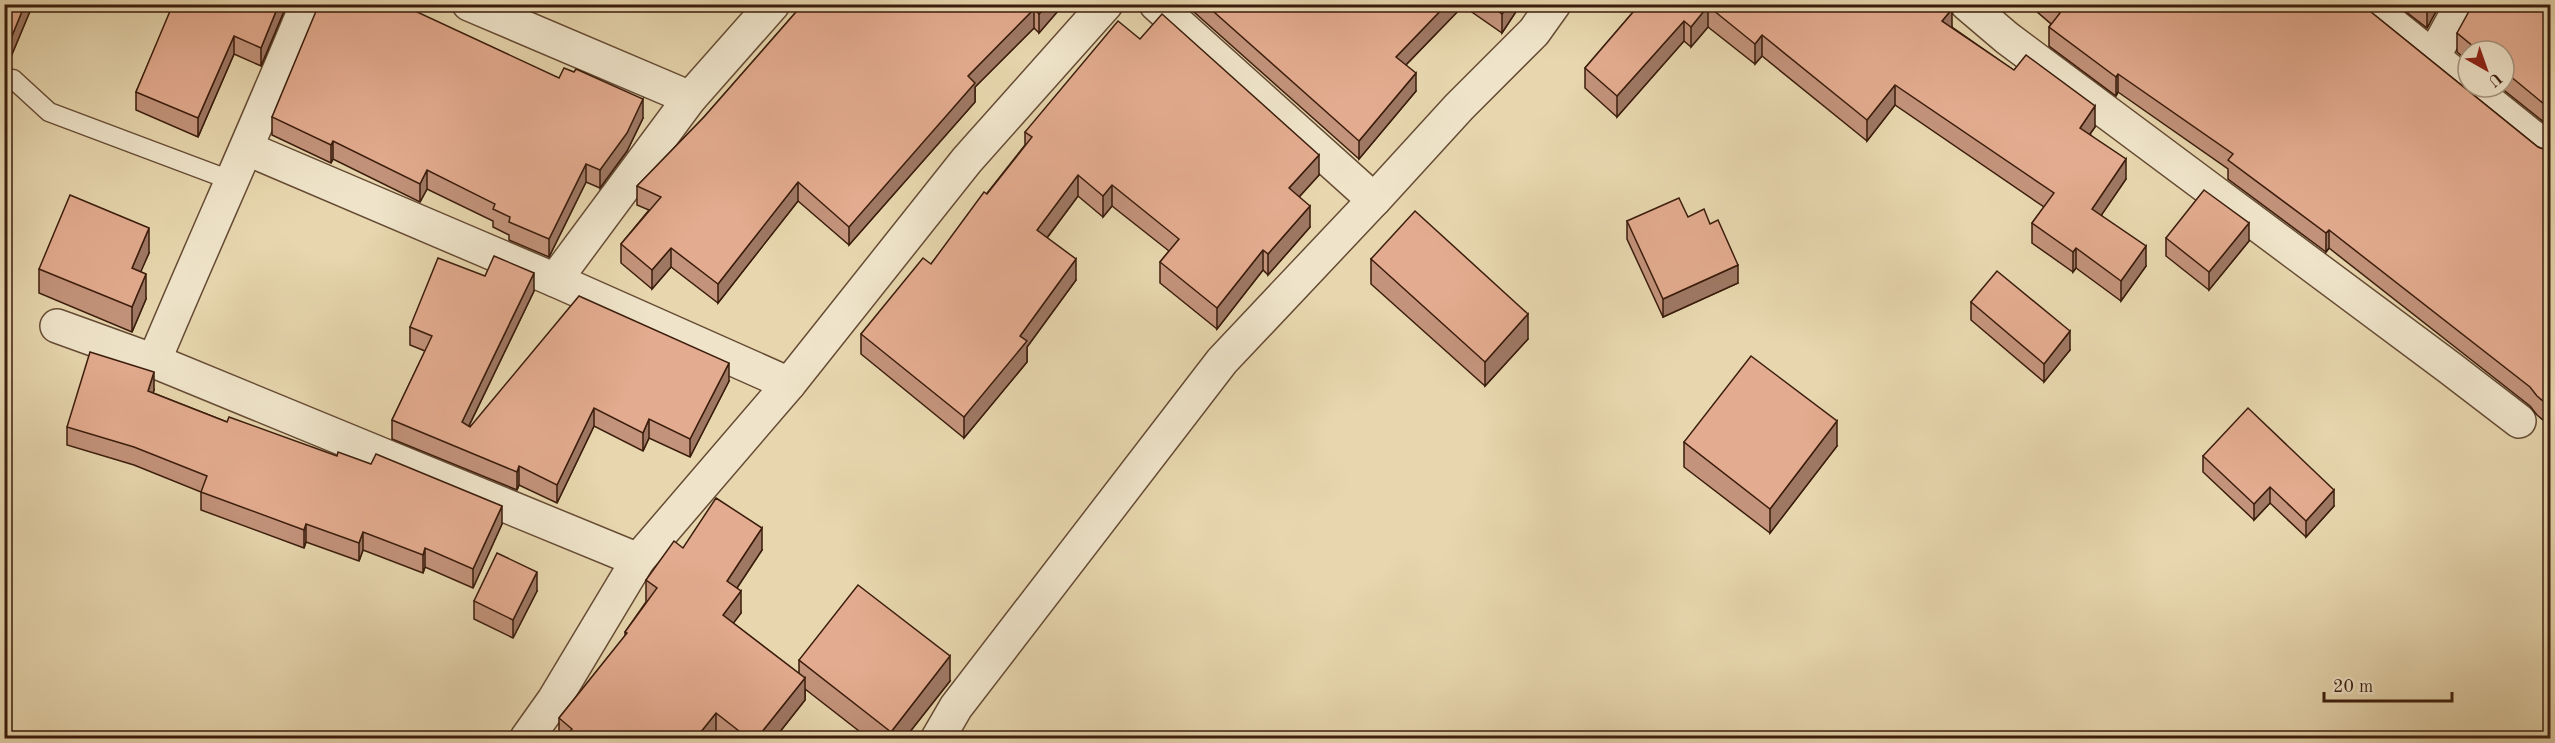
<svg xmlns="http://www.w3.org/2000/svg" width="2555" height="743" font-family="'Old Standard TT',serif">
<style>
.lines{fill:none;stroke-linecap:round;stroke-linejoin:round}
.service-casing{stroke:#664b34;stroke-width:21}
.minor-casing{stroke:#664b34;stroke-width:36}
.service{stroke:#efe4ca;stroke-width:18}
.minor{stroke:#efe4ca;stroke-width:33}
.wall{fill:#c3937b;stroke:#3b1d0c;stroke-width:1.5}
.shaded-wall{fill:#9f7864;stroke:#3b1d0c;stroke-width:1.5}
.building{fill:#e3ab8f;stroke:#3b1d0c;stroke-width:1.5}
</style>
<rect width="100%" height="100%" fill="#e7d6ae"/>
<filter id="stains"><feTurbulence type="fractalNoise" baseFrequency=".00333" numOctaves="4"/><feColorMatrix values="0 0 0 0 .2 0 0 0 0 .09 0 0 0 0 .02 0 0 0 .5 -.17"/></filter>
<radialGradient id="worn" r=".72"><stop offset=".6" stop-color="#630" stop-opacity="0"/><stop offset="1" stop-color="#630" stop-opacity=".3"/></radialGradient>
<g class="lines">
<g class="service-casing">
<path id="service" d="M13,79L49,112L230,180"/>
</g>
<g class="minor-casing">
<g id="minor">
<path d="M469,4L690,98"/>
<path d="M1967,4L2007,38L2450,368L2519,421"/>
<path d="M2367,4L2468,85"/>
<path d="M2433,57L2462,4"/>
<path d="M2470,87L2550,151"/>
<path d="M248,149L555,280L789,384"/>
<path d="M1374,200L1459,107L1534,32L1554,4"/>
<path d="M555,280L690,98L773,4"/>
<path d="M57,326L154,361L638,560"/>
<path d="M154,361C204,242 258,124 307,4"/>
<path d="M527,738L554,700L638,560L789,384L967,160L1106,4"/>
<path d="M938,738L956,707L1222,361L1374,200L1156,4"/>
</g>
</g>
<use href="#service" class="service"/>
<use href="#minor" class="minor"/>
</g>
<g class="wall">
<path d="M4,4H33L5,71H4Z"/>
<path d="M154,4H287L261,66L234,54L198,137L136,110V92L171,11Z"/>
<path d="M803,4H1064L1039,33L1034,28L975,87V102L849,245L798,201L718,303L671,267L652,289L621,263V244L649,210L637,205V186L704,117Z"/>
<path d="M1185,4H1521L1502,33L1463,6L1406,65L1416,91L1359,159Z"/>
<path d="M1640,4H1946L1952,27L2095,127L2090,134L2126,179L2101,215L2146,266L2121,301L2076,268L2073,272L2032,243V223L2044,207L1895,105L1867,141L1762,56L1755,64L1708,27L1691,47L1684,41L1617,117L1585,88V68Z"/>
<path d="M2028,4H2361L2538,147L2548,151L2550,150V426L2537,415L2530,406L2329,248L2326,252L2228,179V169L2118,92L2116,96L2049,46V27L2051,24Z"/>
<path d="M2396,4H2440L2427,28Z"/>
<path d="M2550,4V127L2500,87H2504V51H2468V61L2457,52V33Z"/>
<path d="M1140,39L1319,175L1299,197L1310,227L1268,275L1263,270L1217,329L1160,283V262L1169,251L1112,206L1103,217L1078,196L1047,238L1076,280L1027,347V362L964,438L861,354V334L931,264L1025,145V132Z"/>
<path d="M272,117L643,118L627,151L600,188L586,182L549,257L509,240V235L493,227V221L427,189L420,202L333,159L331,163L272,135Z"/>
<path d="M1688,217L1738,283L1663,317L1627,239V221Z"/>
<path d="M2166,238L2249,241L2209,290L2166,256Z"/>
<path d="M149,253L140,272L146,299L132,332L39,293V269Z"/>
<path d="M1371,259L1528,339L1485,386L1371,284Z"/>
<path d="M485,276L534,291L469,426L729,381L690,457L649,438L643,451L594,426L557,503L519,485L517,490L392,439V420L425,351L410,345V327Z"/>
<path d="M1971,302L2070,350L2044,382L1971,320Z"/>
<path d="M154,390L153,393L227,422L502,524L473,588L425,567L423,573L363,550L359,561L306,542L304,548L201,510V492L134,465L67,445V427Z"/>
<path d="M1684,442L1837,446L1770,533L1684,467Z"/>
<path d="M2203,456L2334,506L2306,537L2270,503L2254,520L2203,472Z"/>
<path d="M683,548L762,550L737,588L741,613L733,623L799,674V660L950,681L905,738H868L805,689V700L775,738H721L716,735L713,738H559V718L625,636V632L646,602V580Z"/>
<path d="M537,591L513,638L474,619V601Z"/>
</g>
<g class="shaded-wall">
<path d="M25,4H33L5,71V53Z"/>
<path d="M279,4H287L261,66V48Z"/>
<path d="M1048,4H1064L1039,33V14Z"/>
<path d="M1447,4H1463V6L1396,75V57Z"/>
<path d="M1509,4H1521L1502,33V14Z"/>
<path d="M2430,4H2440L2427,28V9Z"/>
<path d="M1708,6V27L1691,47V27Z"/>
<path d="M1034,9V28L975,87V102L849,245V227L968,76Z"/>
<path d="M1952,9V29L1942,21Z"/>
<path d="M1684,21V41L1617,117V96Z"/>
<path d="M1762,35V56L1755,64V44Z"/>
<path d="M234,36V54L198,137V118Z"/>
<path d="M1416,73V91L1359,159V141Z"/>
<path d="M2118,74V92L2116,96V77Z"/>
<path d="M1895,85V105L1867,141V120Z"/>
<path d="M643,99V118L627,151L600,188V170Z"/>
<path d="M2095,106V127L2080,148V128Z"/>
<path d="M333,141V159L331,163V145Z"/>
<path d="M1319,155V175L1289,208V188Z"/>
<path d="M2126,159V179L2092,229V209Z"/>
<path d="M586,164V182L549,257V239Z"/>
<path d="M427,170V189L420,202V184Z"/>
<path d="M1078,175V196L1037,251V230Z"/>
<path d="M798,182V201L718,303V284Z"/>
<path d="M1112,185V206L1103,217V196Z"/>
<path d="M1310,206V227L1268,275V254Z"/>
<path d="M2249,223V241L2209,290V272Z"/>
<path d="M149,228V253L132,292V268Z"/>
<path d="M2329,230V248L2326,252V233Z"/>
<path d="M2146,246V266L2121,301V281Z"/>
<path d="M671,248V267L652,289V270Z"/>
<path d="M2076,248V268L2073,272V252Z"/>
<path d="M1263,250V270L1217,329V308Z"/>
<path d="M1076,259V280L1027,347V362L964,438V417L1020,336Z"/>
<path d="M1738,265V283L1663,317V299Z"/>
<path d="M534,273V291L462,440V422Z"/>
<path d="M146,274V299L132,332V307Z"/>
<path d="M1528,314V339L1485,386V362Z"/>
<path d="M2070,331V350L2044,382V364Z"/>
<path d="M729,363V381L690,457V439Z"/>
<path d="M154,372V390L148,409V391Z"/>
<path d="M594,408V426L557,503V485Z"/>
<path d="M649,419V438L643,451V433Z"/>
<path d="M1837,421V446L1770,533V509Z"/>
<path d="M519,466V485L517,490V472Z"/>
<path d="M2270,487V503L2254,520V504Z"/>
<path d="M2334,490V506L2306,537V521Z"/>
<path d="M502,506V524L473,588V569Z"/>
<path d="M306,524V542L304,548V530Z"/>
<path d="M762,528V550L727,603V581Z"/>
<path d="M363,532V550L359,561V543Z"/>
<path d="M425,548V567L423,573V555Z"/>
<path d="M537,572V591L513,638V620Z"/>
<path d="M741,591V613L723,637V615Z"/>
<path d="M950,656V681L905,738H891V732Z"/>
<path d="M805,678V700L775,738H757Z"/>
<path d="M716,713V735L713,738H696Z"/>
</g>
<g class="building">
<path d="M4,4H25L5,53L4,52Z"/>
<path d="M173,4H279L261,48L234,36L198,118L136,92Z"/>
<path d="M319,4H400L559,78L564,68L574,72L576,69L643,99L627,133L600,170L586,164L549,239L509,222L510,217L493,209L495,204L427,170L420,184L333,141L331,145L272,117Z"/>
<path d="M803,4H1048L1039,14L1034,9L968,76L975,83L849,227L798,182L718,284L671,248L652,270L621,244L661,197L637,186L704,117Z"/>
<path d="M1205,4H1447L1396,57L1416,73L1359,141Z"/>
<path d="M1488,4H1509L1502,14Z"/>
<path d="M1640,4H1946L1952,9L1942,21L2014,70L2026,55L2095,106L2080,128L2126,159L2092,209L2146,246L2121,281L2076,248L2073,252L2032,223L2054,193L1895,85L1867,120L1762,35L1755,44L1708,6L1691,27L1684,21L1617,96L1585,68Z"/>
<path d="M2051,4H2361L2538,147L2548,151L2550,150V407L2537,396L2530,387L2329,230L2326,233L2228,160L2233,154L2118,74L2116,77L2049,27L2060,13Z"/>
<path d="M2421,4H2430L2427,9Z"/>
<path d="M2473,4H2550V109L2504,71V51H2479L2457,33Z"/>
<path d="M1162,14L1319,155L1289,188L1310,206L1268,254L1263,250L1217,308L1160,262L1179,239L1112,185L1103,196L1078,175L1037,230L1076,259L1020,336L1027,341L964,417L861,334L923,258L931,264L984,192L987,194L1032,137L1025,132L1118,21L1140,39Z"/>
<path d="M2204,190L2249,223L2209,272L2166,238Z"/>
<path d="M70,195L149,228L132,268L146,274L132,307L39,269Z"/>
<path d="M1679,198L1688,217L1704,209L1710,224L1718,220L1738,265L1663,299L1627,221Z"/>
<path d="M1415,211L1528,314L1485,362L1371,259Z"/>
<path d="M494,256L534,273L462,422L470,427L579,296L729,363L690,439L649,419L643,433L594,408L557,485L519,466L517,472L392,420L432,336L410,327L438,258L485,276Z"/>
<path d="M1997,271L2070,331L2044,364L1971,302Z"/>
<path d="M90,352L154,372L148,391L227,422L229,417L337,456L338,452L371,464L376,454L502,506L473,569L425,548L423,555L363,532L359,543L306,524L304,530L201,492L207,476L134,447L67,427Z"/>
<path d="M1751,356L1837,421L1770,509L1684,442Z"/>
<path d="M2248,408L2334,490L2306,521L2270,487L2254,504L2203,456Z"/>
<path d="M716,498L762,528L727,581L741,591L723,615L805,678L757,738H748L716,713L696,738H564L572,729L559,718L627,633L625,632L657,588L646,580L674,541L683,548Z"/>
<path d="M497,553L537,572L513,620L474,601Z"/>
<path d="M858,585L950,656L891,732L799,660Z"/>
</g>
<rect width="2555" height="743" fill="none" stroke="#e7d6ae" stroke-width="24"/>
<rect x="6" y="6" width="2543" height="731" fill="none" stroke="#3b1d0c" stroke-width="3"/>
<rect x="12" y="12" width="2531" height="719" fill="none" stroke="#3b1d0c" stroke-width="1.5"/>
<g transform="translate(2486 69) rotate(140)"><circle r="28" fill="#efe4ca" stroke="#a7947e" stroke-width="1.5"/>
<path d="M0-4.5L10 22L0 15L-10 22Z" fill="#8f2418"/>
<text y="-9" font-size="16" font-weight="bold" text-anchor="middle" fill="#3b1d0c">U</text>
</g>
<path d="M2324 692v9h128v-9" fill="none" stroke="#3b1d0c" stroke-width="3"/>
<text x="2333" y="692" font-size="18" fill="#3b1d0c" stroke="#efe4ca" stroke-width="4.5" paint-order="stroke">20 m</text>
<rect width="100%" height="100%" filter="url(#stains)"/>
<rect width="100%" height="100%" fill="url(#worn)"/>
</svg>
